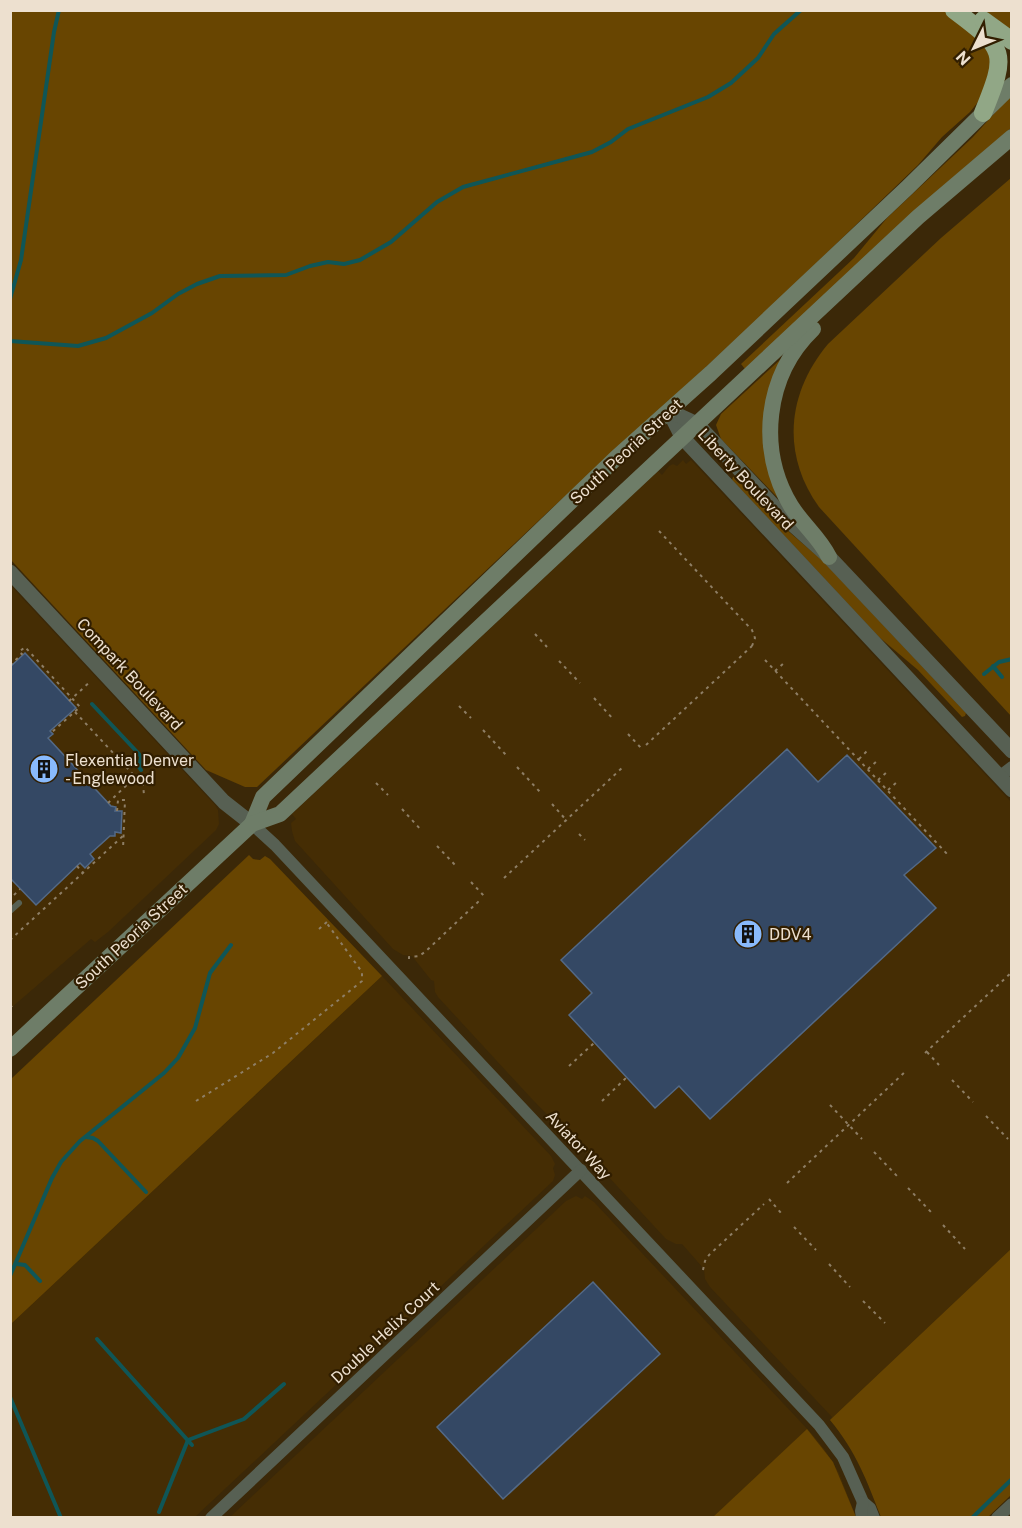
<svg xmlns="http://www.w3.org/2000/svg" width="1022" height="1528" font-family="'Public Sans',sans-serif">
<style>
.built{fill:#452d04}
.green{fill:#684501}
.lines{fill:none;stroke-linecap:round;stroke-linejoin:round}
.stream{stroke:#0f5657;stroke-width:4}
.building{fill:#344864;stroke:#536986;stroke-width:1.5}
.path{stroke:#8e7e65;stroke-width:2;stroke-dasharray:3 4.5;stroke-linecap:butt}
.service{stroke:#576053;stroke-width:6}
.minor{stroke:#576053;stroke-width:12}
.tertiary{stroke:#576053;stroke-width:15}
.secondary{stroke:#6e7d68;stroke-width:16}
.motorway{stroke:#91a786;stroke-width:18}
.labels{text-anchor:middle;stroke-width:4.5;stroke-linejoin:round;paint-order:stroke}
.street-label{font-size:16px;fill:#ede0cf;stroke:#311e00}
.poi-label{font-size:16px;fill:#ede0cf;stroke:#311e00;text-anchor:start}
</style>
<rect width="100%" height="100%" fill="#3b2808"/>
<g class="built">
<path d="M683,460L686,464L691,460L694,463L1011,802V1495L988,1517H881L862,1467L848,1443L830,1420L832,1417L710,1287L705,1279L704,1269L682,1244H676L666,1239L582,1148L573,1141L532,1099L438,997L435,992L434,981L431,980L412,956L403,955L393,949L295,841L292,831L291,823L296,819L292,814L658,471L662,475L669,466L673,464L677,466Z"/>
<path d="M10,585L215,805L218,810L219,824L216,830L108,932L95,942L91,939L11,1008Z"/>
<path d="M382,976L551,1156L555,1164L553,1168L555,1175L553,1181L195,1517L11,1518V1324Z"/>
<path d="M576,1196L582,1199L585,1196L594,1202L812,1434L825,1450L839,1473L856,1517L229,1518L566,1201Z"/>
</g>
<g class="green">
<path d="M945,10L987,47L991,63L982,97L970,112L942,137L918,165L753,324L551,509L257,787H245L206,770L11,560V11Z"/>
<path d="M985,11H1011V30Z"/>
<path d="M1011,95V128L937,191L745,369L741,364L854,258L887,218L973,137Z"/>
<path d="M1011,178V716L819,507C781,454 787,393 828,344L941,238Z"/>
<path d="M782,358L776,375L777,497L721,439L716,425L721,414Z"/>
<path d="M733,477H736L781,525L823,561L966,713L965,716L962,717L918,670L879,637L732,480Z"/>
<path d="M249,855L253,859L260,860L265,856L270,859L382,976L11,1324V1079Z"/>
<path d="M1011,1249V1495L988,1517H881C866,1479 857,1453 830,1420Z"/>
<path d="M807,1429L833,1462L856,1517L712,1518Z"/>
</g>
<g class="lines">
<g class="stream">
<path d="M10,299L21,260L54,32L59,10"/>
<path d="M10,341L78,346L106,338L152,313L178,294L197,284L220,276L286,275L310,266L328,262L344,264L360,260L391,242L437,202L463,187L592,152L611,142L628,129L708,97L731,83L758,58L774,34L801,10"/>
<path d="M993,666L1002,677"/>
<path d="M984,674L999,662L1012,659"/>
<path d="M92,704L139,754L141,757L139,767L141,770"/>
<path d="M86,1137L93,1138L98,1141L146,1192"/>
<path d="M17,1264L25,1265L40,1281"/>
<path d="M10,1276L52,1178L61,1162L80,1141L164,1073L178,1058L195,1028L210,973L231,945"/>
<path d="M97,1339L192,1445"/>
<path d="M10,1397L61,1518"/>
<path d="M159,1512L188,1440L244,1419L284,1384"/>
<path d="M972,1518L1012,1479"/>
</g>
</g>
<g class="building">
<path d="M25,653L76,708L50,731L53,734L48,738L111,806L116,807L115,811H122L121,833L115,832V836H110L90,854L94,859L85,868L80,863L36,905L10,878V667Z"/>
<path d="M787,749L818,782L847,755L936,848L904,875L936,908L710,1119L679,1086L655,1108L569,1015L592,993L561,960Z"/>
<path d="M593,1282L660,1354L503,1499L437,1427Z"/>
</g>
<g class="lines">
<g class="path">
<path d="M659,531L752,630L755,638L752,646"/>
<path d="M535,634L547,647"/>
<path d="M765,660L949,856"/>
<path d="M559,661L580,683"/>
<path d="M10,665L22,654L19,652L25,647L80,707L51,733"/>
<path d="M775,671L784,663"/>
<path d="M594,698L614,720"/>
<path d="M69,701L91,681"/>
<path d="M459,706L471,718"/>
<path d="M75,712L143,785L144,795"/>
<path d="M483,730L506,755"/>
<path d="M628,734L642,749"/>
<path d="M646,745L752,646L753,647"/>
<path d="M859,759L867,751"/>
<path d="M517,767L540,792"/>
<path d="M868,769L877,761"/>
<path d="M878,780L887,772"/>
<path d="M376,783L388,795"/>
<path d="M888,790L897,782"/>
<path d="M108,803L134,778"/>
<path d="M552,804L567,821"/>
<path d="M402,809L422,831"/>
<path d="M117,811L118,800H125L123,849"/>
<path d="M579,834L585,840"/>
<path d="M437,846L456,866"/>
<path d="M77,866L83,873"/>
<path d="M504,878L623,767"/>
<path d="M471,882L484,896"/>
<path d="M14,895L20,889"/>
<path d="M319,929L328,921"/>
<path d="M10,940L124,835"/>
<path d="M409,959V957L419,956L425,952L479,901"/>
<path d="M10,1005L14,1009"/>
<path d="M927,1052L939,1065"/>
<path d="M925,1053L1012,972"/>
<path d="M569,1066L594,1043"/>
<path d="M952,1080L973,1102"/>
<path d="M196,1101L273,1053L362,981V972L326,922"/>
<path d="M602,1101L627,1077"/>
<path d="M830,1105L862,1139"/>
<path d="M986,1116L1008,1139"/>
<path d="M874,1152L897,1176"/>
<path d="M787,1183L907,1070"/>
<path d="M908,1188L931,1212"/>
<path d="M769,1199L781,1213"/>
<path d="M943,1225L965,1249"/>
<path d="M794,1227L816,1250"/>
<path d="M829,1264L850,1287"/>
<path d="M703,1270L705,1261L709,1255L764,1204"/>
<path d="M863,1301L885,1323"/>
</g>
<path class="service" d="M10,911L19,903"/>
<g class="minor">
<path d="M999,777L1012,767"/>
<path d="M252,824L275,845L819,1425L843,1457L863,1502L870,1508L874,1518"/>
<path d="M211,1518L581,1170"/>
<path d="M862,1518L861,1511L863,1502"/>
<path d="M997,1518L1012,1504"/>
</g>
<g class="tertiary">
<path d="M669,411L682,437L1012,790"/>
<path d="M669,411L697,424L782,515L829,557L1012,751"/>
<path d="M10,572L224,802L252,824"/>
</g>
<g class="secondary">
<path d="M813,329C765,375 757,450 791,506C803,525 820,538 829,557"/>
<path d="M252,824L263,797L616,458L711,373L908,187L1012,85"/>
<path d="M10,1049L252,824L280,814L918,217L1012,137"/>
</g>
<g class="motorway">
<path d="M954,10C1006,49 1008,52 983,113"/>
<path d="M983,20L1012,41"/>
</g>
</g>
<defs>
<g id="building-disc" transform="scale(1.5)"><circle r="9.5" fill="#89bafc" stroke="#311e00"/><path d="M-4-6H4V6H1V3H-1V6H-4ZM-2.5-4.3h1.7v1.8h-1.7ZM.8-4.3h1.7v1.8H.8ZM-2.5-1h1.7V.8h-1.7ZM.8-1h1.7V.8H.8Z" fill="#111"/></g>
</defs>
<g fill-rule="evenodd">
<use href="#building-disc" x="44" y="769"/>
<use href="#building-disc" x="748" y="934"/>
</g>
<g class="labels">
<g class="street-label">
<text transform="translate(626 451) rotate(-43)" y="6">South Peoria Street</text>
<text transform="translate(746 479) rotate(47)" y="6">Liberty Boulevard</text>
<text transform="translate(130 674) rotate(47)" y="6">Compark Boulevard</text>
<text transform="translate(131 936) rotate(-43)" y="6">South Peoria Street</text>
<text transform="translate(579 1145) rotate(47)" y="6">Aviator Way</text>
<text transform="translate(385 1332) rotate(-43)" y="6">Double Helix Court</text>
</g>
<g class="poi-label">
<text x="65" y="766">Flexential Denver<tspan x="65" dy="18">- Englewood</tspan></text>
<text x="769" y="940">DDV4</text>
</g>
</g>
<rect width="1022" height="1528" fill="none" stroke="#ede0cf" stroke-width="24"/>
<g transform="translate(974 48) rotate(227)" stroke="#311e00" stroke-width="4.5" paint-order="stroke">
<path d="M0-4.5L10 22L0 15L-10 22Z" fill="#ede0cf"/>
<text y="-9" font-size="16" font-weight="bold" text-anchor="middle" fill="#ede0cf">N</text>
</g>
</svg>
